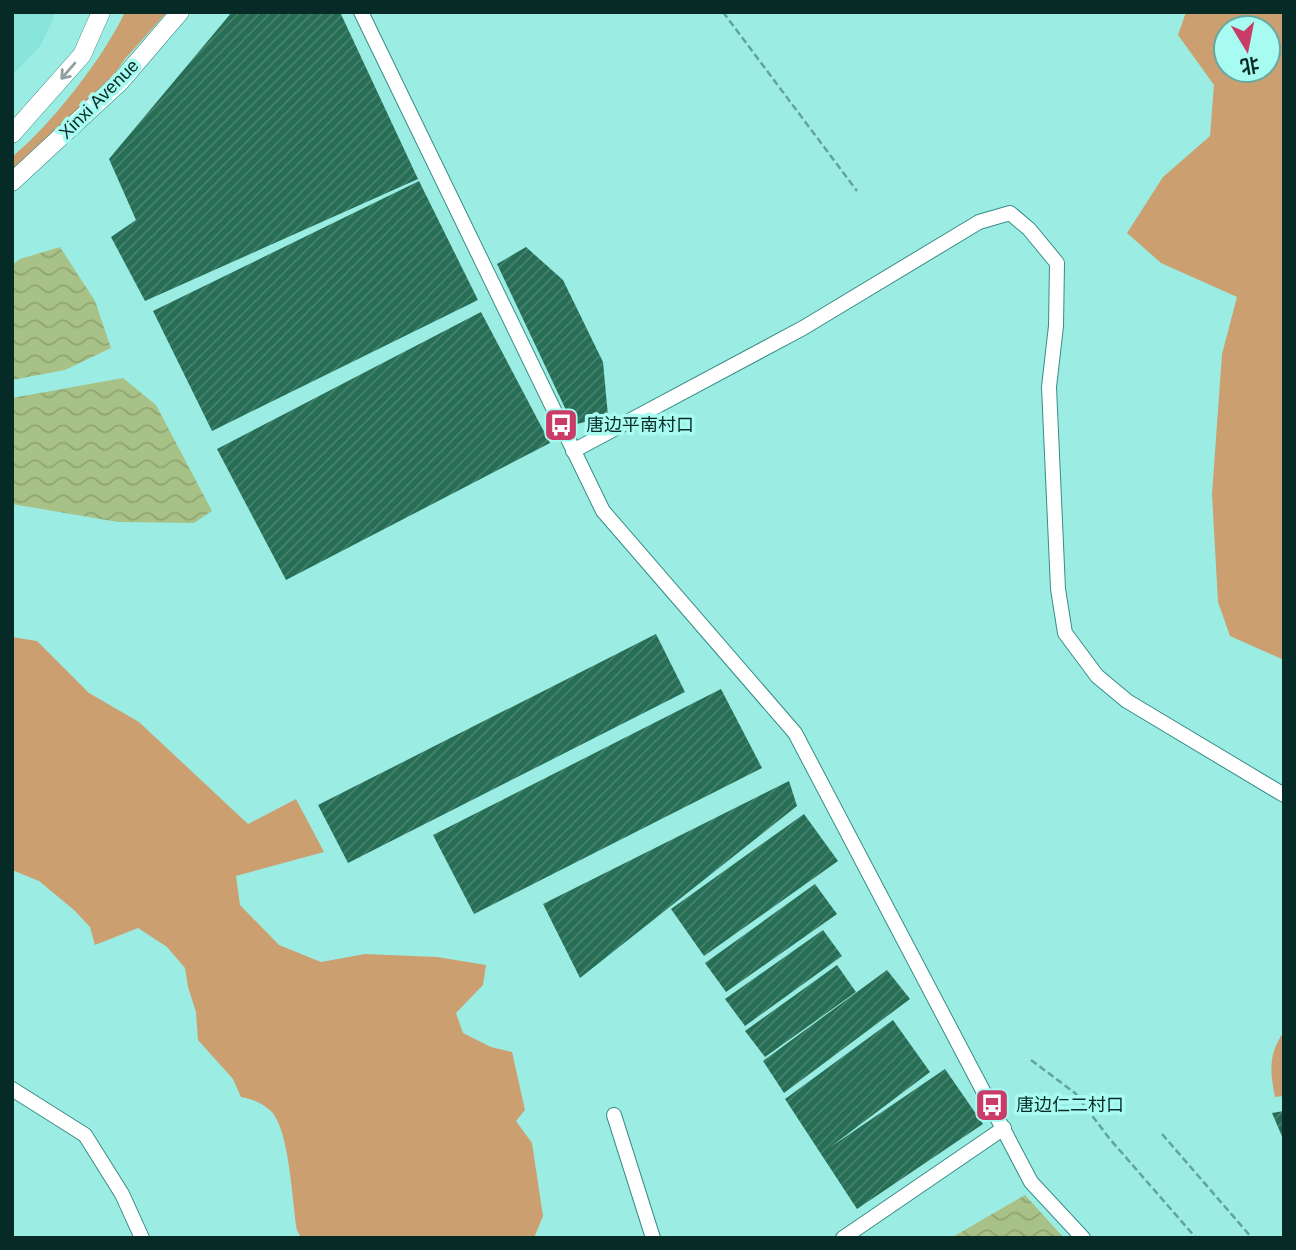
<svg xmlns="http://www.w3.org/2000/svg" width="1296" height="1250" font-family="Arial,'Noto Sans SC',sans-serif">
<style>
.built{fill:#86e4d9}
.green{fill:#cc9f71;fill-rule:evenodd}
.water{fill:url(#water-waves)}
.building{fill:url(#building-hatch)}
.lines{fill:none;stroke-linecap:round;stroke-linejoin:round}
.minor-casing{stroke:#388d85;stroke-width:16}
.major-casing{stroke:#388d85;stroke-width:19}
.path{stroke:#62a39c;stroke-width:2.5;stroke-dasharray:7 3.5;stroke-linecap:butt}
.minor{stroke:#fff;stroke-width:14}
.major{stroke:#fff;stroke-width:18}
.oneway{stroke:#8fa09e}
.labels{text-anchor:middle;stroke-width:7;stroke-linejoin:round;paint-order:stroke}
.street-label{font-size:18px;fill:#062b27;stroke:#a8fbf1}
.poi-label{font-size:18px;fill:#062b27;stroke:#a8fbf1;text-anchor:start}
</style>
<defs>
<pattern id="water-waves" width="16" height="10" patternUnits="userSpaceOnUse" patternTransform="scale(1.75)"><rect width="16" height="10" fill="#a8c186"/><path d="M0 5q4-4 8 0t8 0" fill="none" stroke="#8fa674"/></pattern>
<pattern id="building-hatch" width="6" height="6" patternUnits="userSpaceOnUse" patternTransform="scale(1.75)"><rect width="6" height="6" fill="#266e55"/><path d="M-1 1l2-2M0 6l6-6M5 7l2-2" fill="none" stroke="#4a826f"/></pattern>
</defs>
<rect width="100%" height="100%" fill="#9bede4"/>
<path class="built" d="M12,12H56L41,45L12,75Z"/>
<g class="green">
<path d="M125,12H167L125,59L111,79L12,172V157C51,125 104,57 125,12Z"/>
<path d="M1186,12H1284V660L1230,636L1218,602L1212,494L1222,354L1237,297L1161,263L1127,233L1163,177L1210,136L1214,85L1178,35ZM1226,28H1268V70H1226Z"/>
<path d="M12,637L37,641L89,693L139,722L248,824L296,799L324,852L236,876L240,905L279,945L321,962L365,954L437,957L486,965L483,985L456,1013L463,1033L491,1047L512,1052L525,1110L516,1121L532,1143L543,1216L534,1238H301L297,1230C292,1202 290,1131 271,1111C262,1103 253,1099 241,1097L233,1079L198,1040L196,1012L188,987L185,968L167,947L138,928L95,945L90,927L74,910L39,881L12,870Z"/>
<path d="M1284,1032V1096L1275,1097C1270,1073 1268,1053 1284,1032Z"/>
</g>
<g class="water">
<path d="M60,247L95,301L111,348L65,370L12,380V265L20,259Z"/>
<path d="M123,378L156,405L212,511L194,523L118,522L12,504V398Z"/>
<path d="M1025,1195L1064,1238H951Z"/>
</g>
<g class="building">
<path d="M232,12H340L418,179L145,301L111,237L136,220L109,159Z"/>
<path d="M419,181L478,300L212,431L153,311Z"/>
<path d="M526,247L563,280L603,362L608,416L573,425L497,264Z"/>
<path d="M481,312L550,443L286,580L217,449Z"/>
<path d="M656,634L685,692L348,863L318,805Z"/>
<path d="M721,689L762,768L474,914L433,835Z"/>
<path d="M789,781L797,806L580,978L543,904Z"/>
<path d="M804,814L838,861L704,956L671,909Z"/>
<path d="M815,884L837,914L726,992L705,963Z"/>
<path d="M823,930L842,956L745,1026L725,999Z"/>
<path d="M837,965L856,992L765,1057L745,1031Z"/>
<path d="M887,970L910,999L784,1093L763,1061Z"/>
<path d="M893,1020L930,1072L829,1148L945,1069L983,1124L857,1209L785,1099Z"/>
<path d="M1284,1111V1141L1272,1113Z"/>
</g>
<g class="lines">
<g class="minor-casing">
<g id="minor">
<path d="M361,12L603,511L795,733L1031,1182L1083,1238"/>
<path d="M573,451L803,328L979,222L1010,213L1029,229L1057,263L1056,326L1049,387L1058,589L1065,633L1097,676L1127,701L1284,795"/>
<path d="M12,1089L85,1135L122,1194L142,1238"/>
<path d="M614,1115L653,1238"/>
<path d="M843,1238L1004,1128"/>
</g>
</g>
<g class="major-casing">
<g id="major">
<path d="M12,134L82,55L101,12"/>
<path d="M12,182L120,82L180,12"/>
</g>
</g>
<g class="path">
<path d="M723,12L857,191"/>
<path d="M1031,1060L1075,1093L1109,1138L1196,1238"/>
<path d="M1162,1134L1252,1238"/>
</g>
<use href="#minor" class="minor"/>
<use href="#major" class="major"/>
</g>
<defs><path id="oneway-shaft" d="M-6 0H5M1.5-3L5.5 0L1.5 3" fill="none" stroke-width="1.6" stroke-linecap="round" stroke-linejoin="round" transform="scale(1.75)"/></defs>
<use class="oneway" href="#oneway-shaft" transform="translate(68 71) rotate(131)"/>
<defs>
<g id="bus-square" transform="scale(1.75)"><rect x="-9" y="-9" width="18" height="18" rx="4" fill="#ca3c68" stroke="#a8fbf1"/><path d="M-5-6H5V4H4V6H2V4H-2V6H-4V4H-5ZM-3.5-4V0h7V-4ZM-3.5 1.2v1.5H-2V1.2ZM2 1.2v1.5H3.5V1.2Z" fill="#fff"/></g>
</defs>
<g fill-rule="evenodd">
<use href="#bus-square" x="561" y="425"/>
<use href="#bus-square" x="992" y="1105"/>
</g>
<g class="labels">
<g class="street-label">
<text transform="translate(99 99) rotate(-45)" y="6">Xinxi Avenue</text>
</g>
<g class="poi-label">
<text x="586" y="431">唐边平南村口</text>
<text x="1016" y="1111">唐边仁二村口</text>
</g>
</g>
<rect width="1296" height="1250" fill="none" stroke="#062b27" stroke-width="28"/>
<g transform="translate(1247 49) rotate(170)"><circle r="33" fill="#a8fbf1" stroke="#67a8a0" stroke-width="2"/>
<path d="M0-5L12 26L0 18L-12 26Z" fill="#ca3c68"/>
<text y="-10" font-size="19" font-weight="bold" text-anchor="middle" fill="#062b27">北</text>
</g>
</svg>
